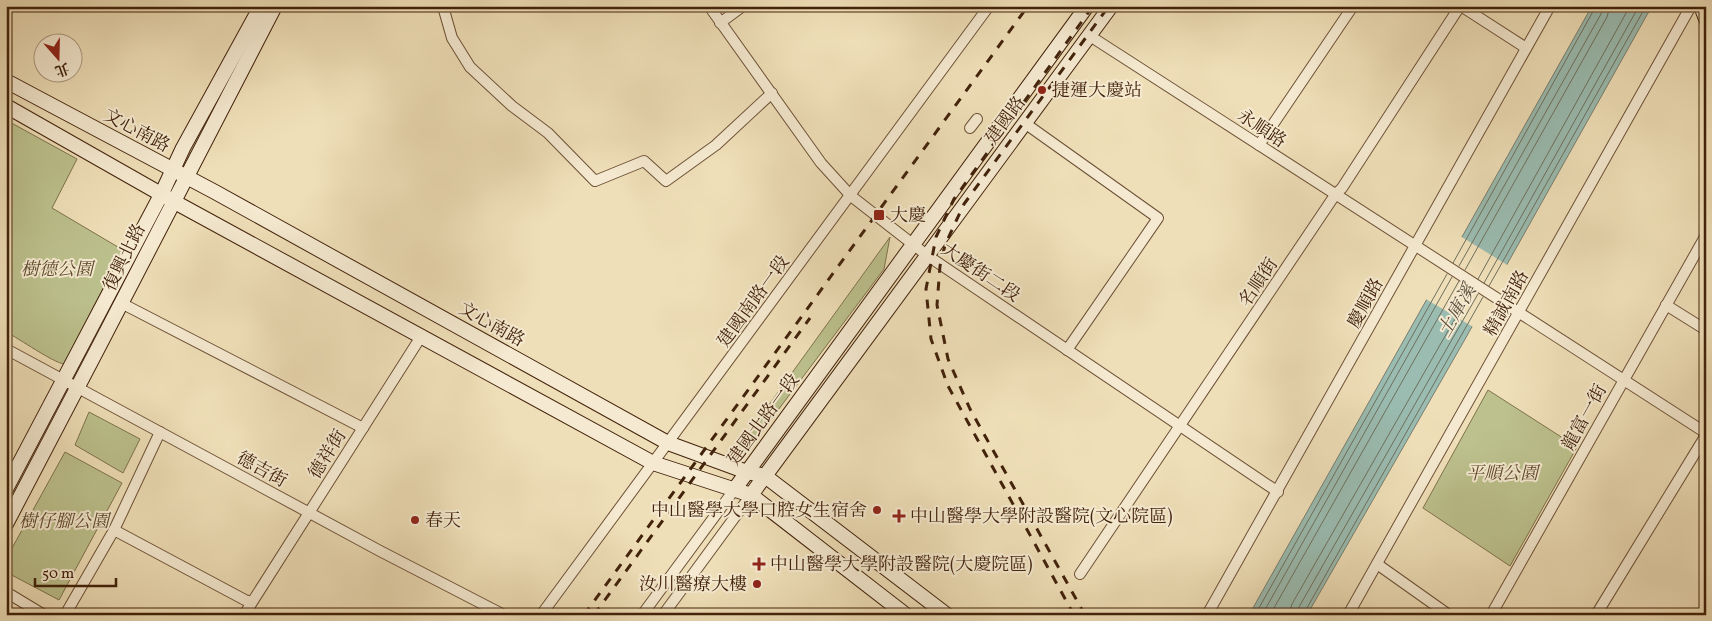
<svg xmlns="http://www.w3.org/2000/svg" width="1712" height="621" font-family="Vollkorn,'Noto Serif TC',serif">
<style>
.green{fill:#bcc18d;stroke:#7f724c}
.water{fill:#9abcb1;stroke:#777e6f}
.pier{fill:#efdfb8}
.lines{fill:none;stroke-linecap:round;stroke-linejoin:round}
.shore{stroke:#6e6f5e;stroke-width:1}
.street-casing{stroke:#6d5136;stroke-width:12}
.secondary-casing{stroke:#42220b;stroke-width:16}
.street{stroke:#f5ead1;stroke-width:10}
.secondary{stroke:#f5ead1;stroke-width:14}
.rail{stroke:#42220b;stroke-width:3;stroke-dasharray:9 9;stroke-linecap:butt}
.poi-dot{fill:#8f2418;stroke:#f5ead1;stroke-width:2}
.labels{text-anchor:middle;stroke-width:4;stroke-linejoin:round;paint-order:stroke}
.poi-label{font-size:18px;fill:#42220b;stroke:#f5ead1;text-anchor:start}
.street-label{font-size:18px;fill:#42220b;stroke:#f5ead1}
.park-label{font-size:18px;font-style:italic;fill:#604a2c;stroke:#f5ead1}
.water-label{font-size:19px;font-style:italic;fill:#5c503d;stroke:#f5ead1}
</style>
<rect width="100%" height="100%" fill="#efdfb8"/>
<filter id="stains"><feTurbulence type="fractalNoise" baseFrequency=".004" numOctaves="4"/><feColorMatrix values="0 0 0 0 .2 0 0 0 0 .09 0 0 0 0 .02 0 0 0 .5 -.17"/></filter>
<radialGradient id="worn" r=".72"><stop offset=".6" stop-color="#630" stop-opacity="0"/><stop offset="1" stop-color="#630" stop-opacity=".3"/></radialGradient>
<g class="green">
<path d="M6,120L77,159L52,208L123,250L64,364C52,362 20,339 6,332Z"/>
<path d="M890,237L884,269L742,458L732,456Z"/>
<path d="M1488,390L1577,447L1510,566L1423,508Z"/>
<path d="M89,412L140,439L123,473L75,445Z"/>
<path d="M65,452L122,483L59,600L6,572V559Z"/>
</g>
<path class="water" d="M1592,6H1652L1464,341L1307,615H1249Z"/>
<path class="pier" d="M1460,236L1509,266L1475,328L1424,298Z"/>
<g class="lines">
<g class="shore">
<path d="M1453,263L1596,6"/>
<path d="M1459,266L1601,14L1602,6"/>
<path d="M1465,270L1607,17L1610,6"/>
<path d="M1478,279L1630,6"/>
<path d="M1484,283L1639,6"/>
<path d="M1489,286L1646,6"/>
<path d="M1255,615L1447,274"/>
<path d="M1262,615L1452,277"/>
<path d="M1270,615L1459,281"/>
<path d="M1289,615L1292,604L1472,289"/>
<path d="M1297,615L1299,607L1478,294"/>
<path d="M1303,615L1483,297"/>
</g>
<g class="street-casing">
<g id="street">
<path d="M709,6L821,163L851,196L928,256L1278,492"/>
<path d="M1461,6L1526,48"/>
<path d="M444,10L452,38L470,67L512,106L548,133L595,181L644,161L666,181L716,145L772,93"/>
<path d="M720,23L743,6"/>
<path d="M1090,36L1706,433"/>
<path d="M1026,124L1158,218L1067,350"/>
<path d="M970,128L977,119"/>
<path d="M1259,145L1353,6"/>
<path d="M123,304L363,428"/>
<path d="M1666,305L1706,330"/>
<path d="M6,349L380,551L504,615"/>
<path d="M114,530L245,600L252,602"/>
<path d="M1377,564L1449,615"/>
<path d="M1080,574L1335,195L1342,188L1460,6"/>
<path d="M6,592L44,615"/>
<path d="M65,615L114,530L160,432"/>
<path d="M244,615L422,335"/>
<path d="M541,615L989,6"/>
<path d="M642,615L734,490"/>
<path d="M663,615L751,495"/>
<path d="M1207,615L1550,6"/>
<path d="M1348,615L1691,6"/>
<path d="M1491,615L1706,235"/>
<path d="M1596,615L1706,435"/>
</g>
</g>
<g class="secondary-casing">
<g id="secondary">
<path d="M1701,6L1706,19"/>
<path d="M6,81L215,192L668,443L747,472L765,476L947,615"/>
<path d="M6,106L182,206L653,463L751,495L906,615"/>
<path d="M6,489L162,193L183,148L261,6"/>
<path d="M734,490L1087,6"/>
<path d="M751,495L1111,6"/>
<path d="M6,524C97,352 185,179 275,6"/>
</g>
</g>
<use href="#street" class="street"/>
<use href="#secondary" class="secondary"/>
<g class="rail">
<path d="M584,615L1028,6"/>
<path d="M594,615L810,318"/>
<path d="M1074,615L948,386L931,339L926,289L936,237L954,199L1093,6"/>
<path d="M1085,615L970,409L948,359L937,305L940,266L945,245L964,204L1109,6"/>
</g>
</g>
<g class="poi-dot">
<circle cx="1042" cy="90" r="5"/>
<rect x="873" y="209" width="12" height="12" rx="2.5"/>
<circle cx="877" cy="510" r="5"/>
<path d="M896.5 508.5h5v5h5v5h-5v5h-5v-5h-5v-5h5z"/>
<circle cx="415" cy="520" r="5"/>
<path d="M756.5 556.5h5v5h5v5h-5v5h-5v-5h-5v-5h5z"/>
<circle cx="757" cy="584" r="5"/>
</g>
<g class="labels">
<g class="poi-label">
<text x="1052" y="96">捷運大慶站</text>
<text x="890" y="221">大慶</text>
<text x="867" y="516" text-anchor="end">中山醫學大學口腔女生宿舍</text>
<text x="910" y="522">中山醫學大學附設醫院(文心院區)</text>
<text x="425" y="526">春天</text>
<text x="770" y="570">中山醫學大學附設醫院(大慶院區)</text>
<text x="747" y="590" text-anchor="end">汝川醫療大樓</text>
</g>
<g class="street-label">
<text transform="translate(1005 120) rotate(-54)" y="6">建國路</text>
<text transform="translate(1262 128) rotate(33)" y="6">永順路</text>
<text transform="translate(137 130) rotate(28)" y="6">文心南路</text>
<text transform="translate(124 257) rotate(-64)" y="6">復興北路</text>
<text transform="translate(981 272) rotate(34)" y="6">大慶街二段</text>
<text transform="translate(1258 282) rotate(-56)" y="6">名順街</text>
<text transform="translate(753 301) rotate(-54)" y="6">建國南路一段</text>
<text transform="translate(1365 303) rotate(-61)" y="6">慶順路</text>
<text transform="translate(1506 303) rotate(-61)" y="6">精誠南路</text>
<text transform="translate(492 324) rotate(29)" y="6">文心南路</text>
<text transform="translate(1584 417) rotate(-61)" y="6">龍富一街</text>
<text transform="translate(763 419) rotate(-54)" y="6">建國北路一段</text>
<text transform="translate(327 454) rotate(-58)" y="6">德祥街</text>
<text transform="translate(262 469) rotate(29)" y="6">德吉街</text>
</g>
<g class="park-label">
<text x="57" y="275">樹德公園</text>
<text x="1502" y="479">平順公園</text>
<text x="64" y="527">樹仔腳公園</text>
</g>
<g class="water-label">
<text transform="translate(1456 310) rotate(-60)" y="7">土庫溪</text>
</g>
</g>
<rect width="1712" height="621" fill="none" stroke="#efdfb8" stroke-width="25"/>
<rect x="8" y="8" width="1697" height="606" fill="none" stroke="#42220b" stroke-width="2.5"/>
<rect x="12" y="12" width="1687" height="596" fill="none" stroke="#42220b"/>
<g transform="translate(58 58) rotate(160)"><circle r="24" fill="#f5ead1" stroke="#ad9a82"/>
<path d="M0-4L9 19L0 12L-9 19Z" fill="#8f2418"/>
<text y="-8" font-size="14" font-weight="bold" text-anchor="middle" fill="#42220b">北</text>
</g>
<path d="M35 578v8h81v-8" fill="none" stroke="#42220b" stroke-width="2.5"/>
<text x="42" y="578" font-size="15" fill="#42220b" stroke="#f5ead1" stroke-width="4" paint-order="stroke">50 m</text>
<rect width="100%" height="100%" filter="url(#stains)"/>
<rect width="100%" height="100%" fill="url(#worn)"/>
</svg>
